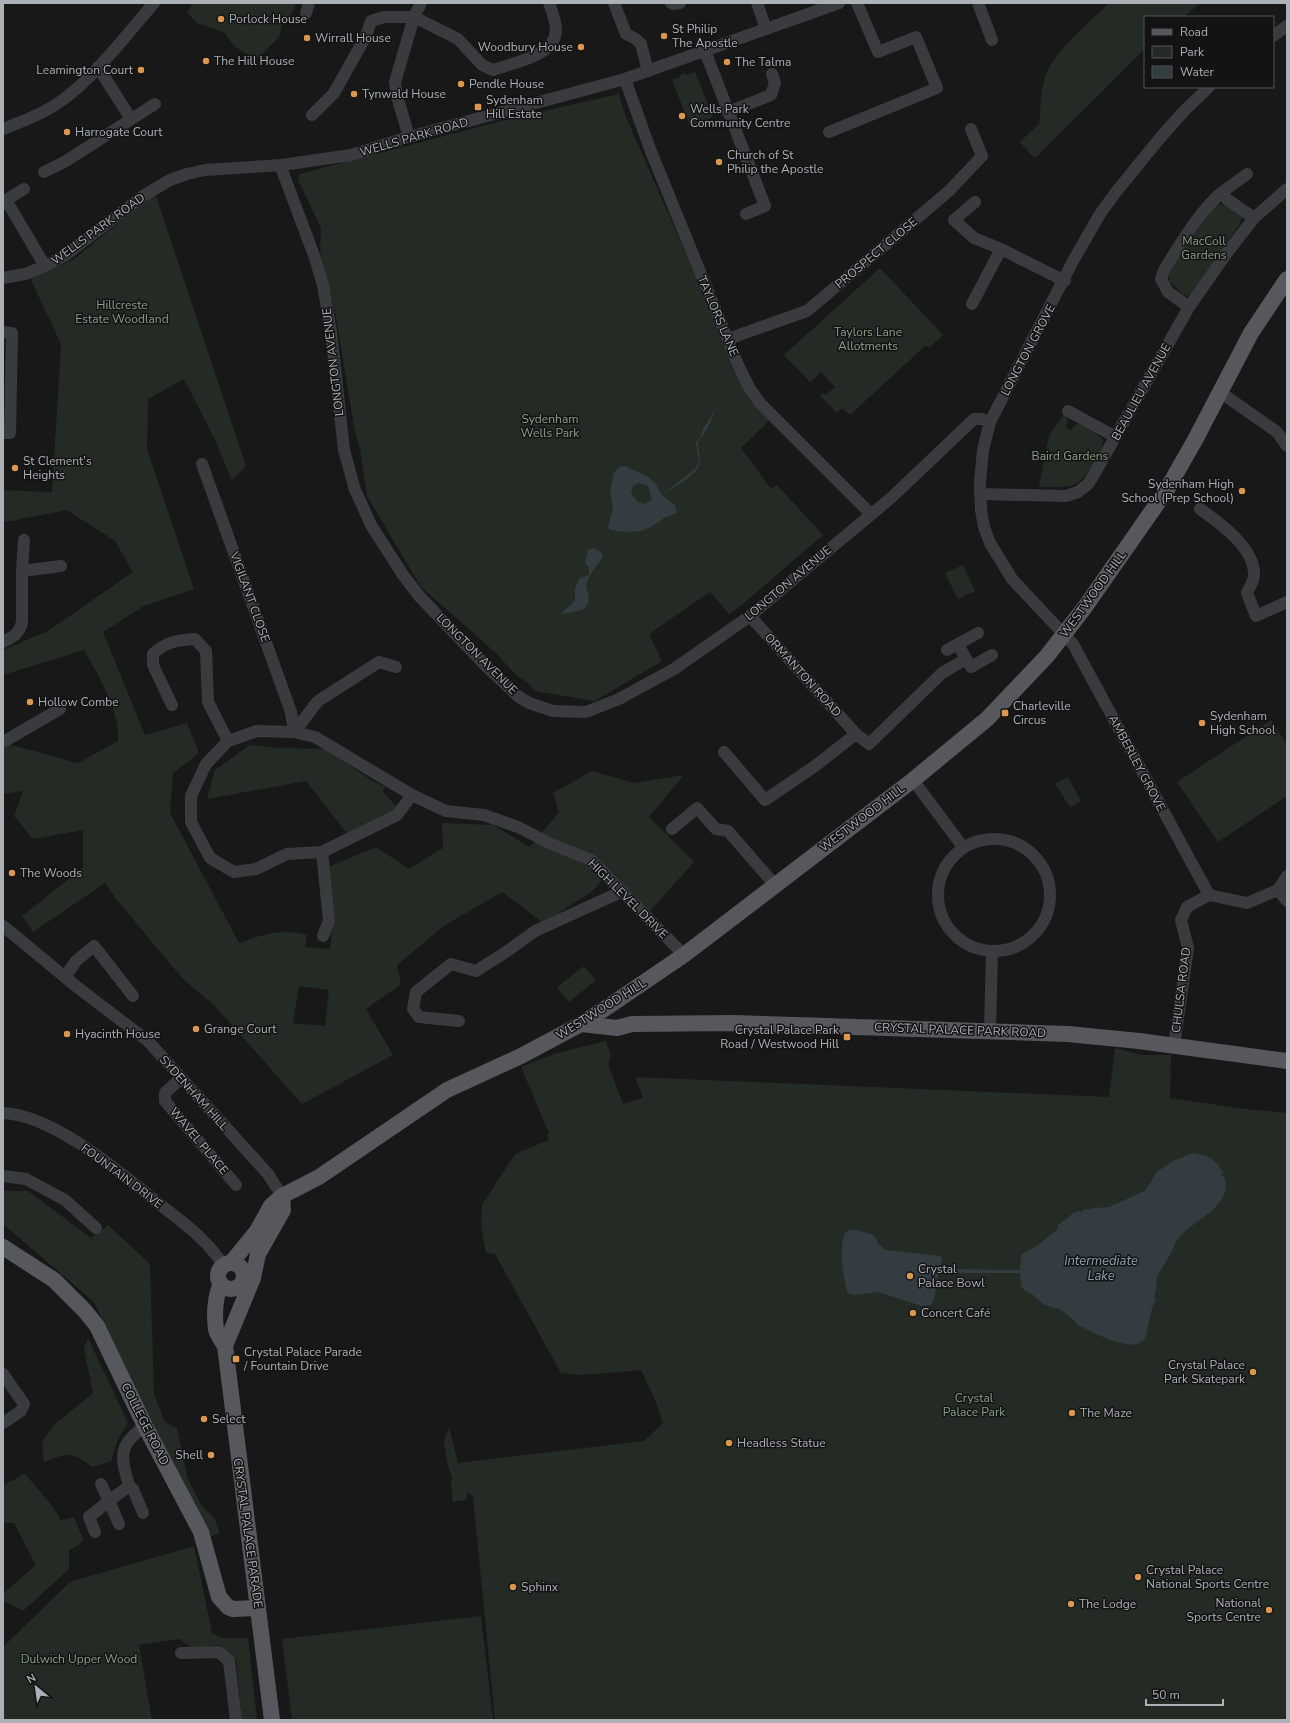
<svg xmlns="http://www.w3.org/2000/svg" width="1290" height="1723" font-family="'Nunito Sans',sans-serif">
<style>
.green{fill:#242b24;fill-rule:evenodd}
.water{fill:#333c41;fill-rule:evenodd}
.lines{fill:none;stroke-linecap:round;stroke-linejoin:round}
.minor{stroke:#393b3e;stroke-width:12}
.major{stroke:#56585d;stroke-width:16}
.poi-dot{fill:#db974e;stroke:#131314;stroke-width:1.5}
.labels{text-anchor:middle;stroke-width:3;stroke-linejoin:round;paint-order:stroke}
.poi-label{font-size:12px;fill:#acb1b8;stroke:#131314;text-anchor:start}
.street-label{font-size:12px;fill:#acb1b8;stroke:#131314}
.park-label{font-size:12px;fill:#88a085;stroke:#131314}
.water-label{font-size:13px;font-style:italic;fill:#87a2ae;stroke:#131314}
</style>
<rect width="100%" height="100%" fill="#181819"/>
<g class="green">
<path d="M193,3H297L291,14L282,25L279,37L259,57C241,53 235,49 225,33L197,23L187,13Z"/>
<path d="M1109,3H1201L1183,17H1145V49L1036,157L1032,156L1020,142L1039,124C1041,107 1040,88 1047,72C1056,50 1091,21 1109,3Z"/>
<path d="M695,72L713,117L704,121L705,123L699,125V123L690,126L672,80L680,77V75L685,73L686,75Z"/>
<path d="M619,94L625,115L687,256L733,370L742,385L770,420L741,448L771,489L777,485L823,535L744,603L729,614L710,592L649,634L662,661L595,701L535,691L528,683L517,676L496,653L421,587L367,496L360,449L354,427L336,317L320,250L321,228L298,180L299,174L517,117Z"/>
<path d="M155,193L246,466L232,480L216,442L184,379L148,399L147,449L194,589L144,606L103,632L145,735L187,723L199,753L173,773L170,813L239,943C264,934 281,928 307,935L305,947L330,949L333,922L328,867L376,847L409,869L443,848L442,823L493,825L530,847L559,812L553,793L592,771L634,783L684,775L649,817L694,862L649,912L609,872L593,891L543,923L502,892L444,926L397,965L401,984L366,1009L393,1055L302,1104L215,1006L183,979L117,900L105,883L33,932L22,916L83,868V830L33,839L14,816L23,791L3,794V745L8,744L78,763L118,741C120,710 99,677 84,650L3,675V650L48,631L133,572L115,541L67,510L11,521H3V490L52,492L61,344L30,278L73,260ZM299,986L329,990L325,1026L293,1023Z"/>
<path d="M1224,204L1242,217L1239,225L1193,292L1188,296L1183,294L1169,281V275L1171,268L1211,210L1218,205Z"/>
<path d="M880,268L943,335L929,348L926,345L850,415L842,408L837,413L820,395L823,393L826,395L835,387L821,372L810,382L784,355Z"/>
<path d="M1064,413C1068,419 1068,422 1066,428L1071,430L1075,425L1080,424L1097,434L1103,440C1103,449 1098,455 1094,463C1077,491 1069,487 1039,487L1049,436Z"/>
<path d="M963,565L975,591L958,599L945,573Z"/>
<path d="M1271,720L1287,744V796L1218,842L1177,782Z"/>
<path d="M250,745L280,748L326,749L371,780L385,787L383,792L403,814L349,836L306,781L207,799L215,770Z"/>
<path d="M1068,777L1081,801L1070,807L1055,784Z"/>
<path d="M584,966L596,980L569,1002L557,987Z"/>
<path d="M606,1041L611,1055L608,1064L623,1104L643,1098L635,1077L1109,1097L1115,1048L1141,1055H1171L1170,1098L1245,1109L1287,1113V1720H495L473,1497L468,1492L466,1500L453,1502L451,1486L452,1476L449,1470L444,1442L449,1427L458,1463L644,1441L663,1423L656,1402L641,1370L581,1375L561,1373L495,1254L486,1253L481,1225L482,1205L515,1154L549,1140L546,1135L549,1133L521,1067L554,1054Z"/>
<path d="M3,1191H28L91,1238L108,1225L150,1264L154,1394L165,1422L177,1428L188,1480L202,1506L214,1518L220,1533L211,1536L145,1408L94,1302L3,1224Z"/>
<path d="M88,1338L128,1423L118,1439L111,1461L92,1467C72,1451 68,1453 44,1462L42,1442L54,1425L93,1393L84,1349Z"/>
<path d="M25,1474L53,1507L61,1520L74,1517L83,1539L79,1545L69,1550V1569L23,1611L3,1601V1594L36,1565L14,1523H3V1485Z"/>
<path d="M194,1546L212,1633L223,1638H248L257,1720H242L236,1660L220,1645L191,1647L179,1639L139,1645L152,1720H3V1647L70,1582Z"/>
<path d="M481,1616L493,1720H292L282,1639Z"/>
</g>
<g class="water">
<path d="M714,409C713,421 705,433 698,442C698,450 701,457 699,465C696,476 672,488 662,495L675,505L677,513L664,518L656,524L642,531L627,532L610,530L608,527L613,508L610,491L614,472L621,466H625C634,471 646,474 653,481C657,485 659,491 662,495L695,469L699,461L696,443L700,438L703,429L711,417ZM639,483L648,486L652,500L645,504L637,501L631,493L633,486Z"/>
<path d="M594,548L601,552L603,556C598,566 588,574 586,585C585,589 589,592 589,597C588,615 572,610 561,615C565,608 571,606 575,600V589L579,579L589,575V567L585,563L588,550Z"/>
<path d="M1192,1153C1206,1154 1217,1160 1223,1173L1221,1176H1224C1235,1207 1190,1221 1177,1240C1174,1243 1174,1248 1172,1251C1170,1256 1158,1273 1157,1278C1157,1283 1156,1291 1154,1298L1156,1300C1150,1308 1149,1325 1146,1336C1138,1359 1088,1329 1076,1324L1074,1320L1061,1310L1043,1304L1032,1294L1024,1290L1021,1286L1020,1273H939C934,1283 938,1295 931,1305L922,1306L878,1292L854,1295L849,1294L847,1291C844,1280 836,1235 849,1230C855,1228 868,1234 874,1235L879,1245L886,1250L940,1256L942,1258L940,1269L1020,1270L1021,1255L1038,1245L1058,1229V1225C1066,1220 1070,1213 1080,1211L1081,1213L1082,1210L1094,1208L1111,1207V1206L1145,1191L1157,1172L1171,1162Z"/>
</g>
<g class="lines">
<g class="minor">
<path d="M614,3L626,34L636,39L641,44L648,71"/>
<path d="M671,3L673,4L680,3"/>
<path d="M757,3L766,29"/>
<path d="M978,3L992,40"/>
<path d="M306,13L309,3"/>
<path d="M1273,36L1287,26"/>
<path d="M705,51L765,206L746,214"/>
<path d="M98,67L131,119"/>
<path d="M625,79L650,149L738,365L750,389L760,403L871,514"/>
<path d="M728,112L771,95L775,83L772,74"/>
<path d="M312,115L334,93L366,36L371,21L384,17H414L458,39L482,65L493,70C512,63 556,56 556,30C556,21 552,11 549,3"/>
<path d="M3,129C23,121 43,114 61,101C94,78 127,34 154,3"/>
<path d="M829,132L937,88L916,37L878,52L857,3"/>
<path d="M409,137L397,96L395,82L414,17L421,3"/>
<path d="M282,165V170L315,258L323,285L331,332L344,450L355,490L363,507L371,525L403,575L420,597L488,668L519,697L529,703L553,711L586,712L619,699L674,669L750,616L789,583L891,498L974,419H982L990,422"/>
<path d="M44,172L66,161L155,104"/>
<path d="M24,189L6,200L45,266"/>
<path d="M1221,193L1247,174"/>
<path d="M975,202L954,220L974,238L1001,249"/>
<path d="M3,278L25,274L45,266L64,256L143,196L170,180L187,174L205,170L282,165L351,155L409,137L625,79L839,3"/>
<path d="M972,304L1001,249L1065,281"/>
<path d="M1189,307L1168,292L1161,279C1163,270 1169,262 1174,254C1188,232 1201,211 1221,193L1228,200L1254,218"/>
<path d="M3,332L12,333L10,433H3"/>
<path d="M728,339L807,311L949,191L982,156L971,129"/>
<path d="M1220,392L1277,432L1287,446"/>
<path d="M1068,411L1116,437"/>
<path d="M202,464L291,712L294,732"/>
<path d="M980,494L1066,496L1078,492L1088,484L1092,478L1189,307L1226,254L1254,218L1287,189"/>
<path d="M1200,509C1220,523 1255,548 1254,575C1254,581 1249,588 1247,593L1256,616L1287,602"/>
<path d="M22,571L61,566"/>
<path d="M3,642C13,637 20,633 22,622V571L24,540"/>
<path d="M947,650L958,644"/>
<path d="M966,659L971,667L992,655"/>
<path d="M172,705L153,665V654C165,642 178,640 195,639L206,651L208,702L228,741"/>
<path d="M294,732L318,701L379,662L396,667"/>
<path d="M856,734L869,744L942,673L966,659L958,644L978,633"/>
<path d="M3,742L60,709"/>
<path d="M724,752L765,800L815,766L856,734L750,616"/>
<path d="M913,780L963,847"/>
<path d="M412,795L397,815L322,852L287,854L256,869L234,872L210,858L191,822V796L206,764L228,741L257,731L294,732L315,737L412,795L446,811L484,815L518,827L551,844L591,860L684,955"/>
<path d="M672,829L697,808L716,829L728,831L775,885"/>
<circle cx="994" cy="895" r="56"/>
<path d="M322,852L329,921L323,936"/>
<path d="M1278,890L1287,901"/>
<path d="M1209,895L1073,644L1012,579L990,543L984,527L981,510L980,482L983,450L990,422L1073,261L1100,214L1116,192L1160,138L1183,112L1209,87"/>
<path d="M3,926L77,987L148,1041L268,1174L282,1196"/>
<path d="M65,977L76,961L94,946L133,996"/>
<path d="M459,1021L419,1017L413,1009L416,992L451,964L476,971L506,952L535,931L623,891"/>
<path d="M990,1031L992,952"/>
<path d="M1174,1046L1188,948L1181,920L1187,907L1209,895L1247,903L1278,890L1287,876"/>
<path d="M181,1078L165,1093V1101L236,1185"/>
<path d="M3,1113C53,1115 120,1172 158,1203C182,1222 207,1239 223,1265"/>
<path d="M3,1176L26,1179L65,1200L96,1228"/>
<path d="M3,1374L24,1404L21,1411L3,1423"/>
<path d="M101,1484L109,1501L129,1486C121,1456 117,1446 145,1426"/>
<path d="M129,1486L133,1489L143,1513"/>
<path d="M95,1532L89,1517L109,1501L119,1524"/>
<path d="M181,1653L219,1652L229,1661L236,1720"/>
</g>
<g class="major">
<path d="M581,1024L617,1028L632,1024L734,1023L1068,1034L1139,1041L1287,1061"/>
<path d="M3,1247L54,1280L85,1311L97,1326L145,1426L201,1532L219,1597L228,1607L233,1609L258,1608"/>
<path d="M231,1263L257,1231L271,1206L282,1196L319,1177L447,1090L521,1056L581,1024L609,1006L684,955L913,780L987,719L1047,656L1085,607L1166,491L1195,440L1251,333L1287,279"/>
<circle cx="231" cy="1276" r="13"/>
<path d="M221,1284C215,1296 214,1315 216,1329C217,1335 222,1341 225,1346L272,1720"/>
<path d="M225,1346L253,1278L258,1254L283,1210L282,1196"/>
</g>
</g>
<g class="poi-dot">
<circle cx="221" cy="19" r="4"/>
<circle cx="664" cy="36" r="4"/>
<circle cx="307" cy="38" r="4"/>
<circle cx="581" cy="47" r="4"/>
<circle cx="206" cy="61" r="4"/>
<circle cx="727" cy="62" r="4"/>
<circle cx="141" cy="70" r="4"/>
<circle cx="461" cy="84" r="4"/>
<circle cx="354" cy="94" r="4"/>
<rect x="474" y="103" width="8" height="8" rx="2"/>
<circle cx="682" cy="116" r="4"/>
<circle cx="67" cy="132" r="4"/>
<circle cx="719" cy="162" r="4"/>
<circle cx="15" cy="468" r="4"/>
<circle cx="1242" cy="491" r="4"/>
<circle cx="30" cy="702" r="4"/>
<rect x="1001" y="709" width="8" height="8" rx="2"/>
<circle cx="1202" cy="723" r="4"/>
<circle cx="12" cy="873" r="4"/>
<circle cx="196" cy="1029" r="4"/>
<circle cx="67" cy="1034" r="4"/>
<rect x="843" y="1033" width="8" height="8" rx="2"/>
<circle cx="910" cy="1276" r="4"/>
<circle cx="913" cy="1313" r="4"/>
<rect x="232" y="1355" width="8" height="8" rx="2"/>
<circle cx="1253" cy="1372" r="4"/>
<circle cx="1072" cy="1413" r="4"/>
<circle cx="204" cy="1419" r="4"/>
<circle cx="729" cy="1443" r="4"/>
<circle cx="211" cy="1455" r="4"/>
<circle cx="1138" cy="1577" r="4"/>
<circle cx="513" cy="1587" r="4"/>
<circle cx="1071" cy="1604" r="4"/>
<circle cx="1269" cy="1610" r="4"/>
</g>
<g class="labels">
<g class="poi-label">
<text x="229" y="23">Porlock House</text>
<text x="672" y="33">St Philip<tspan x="672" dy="14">The Apostle</tspan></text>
<text x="315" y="42">Wirrall House</text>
<text x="573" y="51" text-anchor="end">Woodbury House</text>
<text x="214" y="65">The Hill House</text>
<text x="735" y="66">The Talma</text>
<text x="133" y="74" text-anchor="end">Leamington Court</text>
<text x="469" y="88">Pendle House</text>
<text x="362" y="98">Tynwald House</text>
<text x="486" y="104">Sydenham<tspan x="486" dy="14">Hill Estate</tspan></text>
<text x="690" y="113">Wells Park<tspan x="690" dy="14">Community Centre</tspan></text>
<text x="75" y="136">Harrogate Court</text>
<text x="727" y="159">Church of St<tspan x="727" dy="14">Philip the Apostle</tspan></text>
<text x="23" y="465">St Clement's<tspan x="23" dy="14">Heights</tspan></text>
<text x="1234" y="488" text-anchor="end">Sydenham High<tspan x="1234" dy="14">School (Prep School)</tspan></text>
<text x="38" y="706">Hollow Combe</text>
<text x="1013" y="710">Charleville<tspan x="1013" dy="14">Circus</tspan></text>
<text x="1210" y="720">Sydenham<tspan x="1210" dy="14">High School</tspan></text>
<text x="20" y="877">The Woods</text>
<text x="204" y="1033">Grange Court</text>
<text x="839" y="1034" text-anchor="end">Crystal Palace Park<tspan x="839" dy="14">Road / Westwood Hill</tspan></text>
<text x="75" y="1038">Hyacinth House</text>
<text x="918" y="1273">Crystal<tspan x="918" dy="14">Palace Bowl</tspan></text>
<text x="921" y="1317">Concert Café</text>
<text x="244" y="1356">Crystal Palace Parade<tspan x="244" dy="14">/ Fountain Drive</tspan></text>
<text x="1245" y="1369" text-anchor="end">Crystal Palace<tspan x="1245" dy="14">Park Skatepark</tspan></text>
<text x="1080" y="1417">The Maze</text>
<text x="212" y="1423">Select</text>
<text x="737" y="1447">Headless Statue</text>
<text x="203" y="1459" text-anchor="end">Shell</text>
<text x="1146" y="1574">Crystal Palace<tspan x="1146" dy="14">National Sports Centre</tspan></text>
<text x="521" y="1591">Sphinx</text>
<text x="1261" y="1607" text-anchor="end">National<tspan x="1261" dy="14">Sports Centre</tspan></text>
<text x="1079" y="1608">The Lodge</text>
</g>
<g class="street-label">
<text transform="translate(414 137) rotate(-16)" y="4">WELLS PARK ROAD</text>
<text transform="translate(98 229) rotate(-36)" y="4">WELLS PARK ROAD</text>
<text transform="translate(876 253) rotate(-40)" y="4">PROSPECT CLOSE</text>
<text transform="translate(718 316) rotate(67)" y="4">TAYLORS LANE</text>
<text transform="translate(1028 350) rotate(-62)" y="4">LONGTON GROVE</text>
<text transform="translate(333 362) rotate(-97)" y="4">LONGTON AVENUE</text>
<text transform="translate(1141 392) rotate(-61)" y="4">BEAULIEU AVENUE</text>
<text transform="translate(788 583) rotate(-40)" y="4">LONGTON AVENUE</text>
<text transform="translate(1093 594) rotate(-54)" y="4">WESTWOOD HILL</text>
<text transform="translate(250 597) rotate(70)" y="4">VIGILANT CLOSE</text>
<text transform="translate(477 654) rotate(45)" y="4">LONGTON AVENUE</text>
<text transform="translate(803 675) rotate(48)" y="4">ORMANTON ROAD</text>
<text transform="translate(1137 763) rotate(62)" y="4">AMBERLEY GROVE</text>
<text transform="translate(862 818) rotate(-37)" y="4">WESTWOOD HILL</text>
<text transform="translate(628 899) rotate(45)" y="4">HIGH LEVEL DRIVE</text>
<text transform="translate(1181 990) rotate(-83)" y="4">CHULSA ROAD</text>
<text transform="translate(601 1009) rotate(-32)" y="4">WESTWOOD HILL</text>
<text transform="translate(960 1030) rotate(2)" y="4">CRYSTAL PALACE PARK ROAD</text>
<text transform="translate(194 1093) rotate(48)" y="4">SYDENHAM HILL</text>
<text transform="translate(199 1141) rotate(50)" y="4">WAVEL PLACE</text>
<text transform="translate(122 1176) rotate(37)" y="4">FOUNTAIN DRIVE</text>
<text transform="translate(145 1424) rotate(63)" y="4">COLLEGE ROAD</text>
<text transform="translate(248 1533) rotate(82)" y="4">CRYSTAL PALACE PARADE</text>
</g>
<g class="park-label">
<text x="1204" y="245">MacColl<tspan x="1204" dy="14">Gardens</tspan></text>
<text x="122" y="309">Hillcreste<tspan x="122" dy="14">Estate Woodland</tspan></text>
<text x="868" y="336">Taylors Lane<tspan x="868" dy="14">Allotments</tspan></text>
<text x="550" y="423">Sydenham<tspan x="550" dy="14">Wells Park</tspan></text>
<text x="1070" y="460">Baird Gardens</text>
<text x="974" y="1402">Crystal<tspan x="974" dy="14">Palace Park</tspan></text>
<text x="79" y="1663">Dulwich Upper Wood</text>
</g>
<g class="water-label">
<text x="1101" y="1265">Intermediate<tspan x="1101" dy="15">Lake</tspan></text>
</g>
</g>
<rect width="1290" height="1723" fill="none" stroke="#acb1b8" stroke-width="8"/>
<rect x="1144" y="16" width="130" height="72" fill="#131314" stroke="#505256"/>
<rect x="1152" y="29" width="20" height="6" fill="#56585d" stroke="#505256"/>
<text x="1180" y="36" font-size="12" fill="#acb1b8">Road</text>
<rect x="1152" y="46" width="20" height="12" fill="#242b24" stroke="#505256"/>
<text x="1180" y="56" font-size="12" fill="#acb1b8">Park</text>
<rect x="1152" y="66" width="20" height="12" fill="#333c41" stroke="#505256"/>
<text x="1180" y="76" font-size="12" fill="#acb1b8">Water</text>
<g transform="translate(36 1687) rotate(331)" stroke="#131314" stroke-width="3" paint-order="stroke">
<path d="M0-3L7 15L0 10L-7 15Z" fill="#acb1b8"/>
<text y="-6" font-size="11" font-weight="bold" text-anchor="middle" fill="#acb1b8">N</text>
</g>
<path d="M1146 1699v6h77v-6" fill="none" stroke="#acb1b8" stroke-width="2"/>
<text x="1152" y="1699" font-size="12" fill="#acb1b8" stroke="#131314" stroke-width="3" paint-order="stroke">50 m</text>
</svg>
